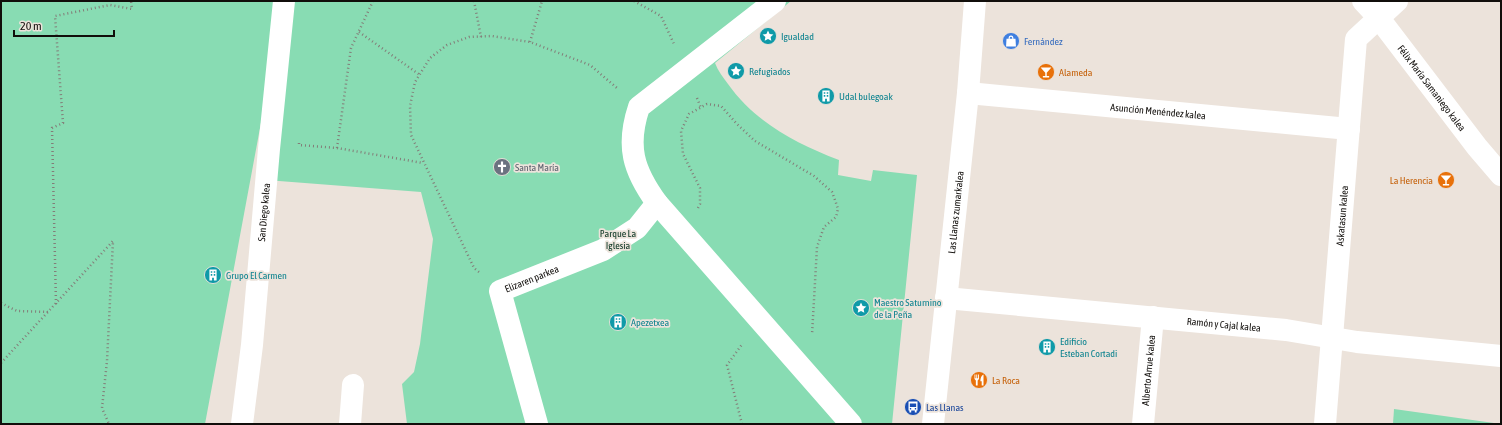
<svg xmlns="http://www.w3.org/2000/svg" width="1502" height="425" font-family="'Asap Condensed',sans-serif">
<style>
.green{fill:#88dcb3}
.lines{fill:none;stroke-linecap:round;stroke-linejoin:round}
.path{stroke:#837d78;stroke-width:2.5;stroke-dasharray:1 3;stroke-linecap:butt}
.minor{stroke:#fff;stroke-width:22}
.labels{text-anchor:middle;stroke-width:3.5;stroke-linejoin:round;paint-order:stroke}
.culture-label{font-size:10px;fill:#0d838f;stroke:#ece3db;text-anchor:start}
.shop-label{font-size:10px;fill:#366cbe;stroke:#ece3db;text-anchor:start}
.food-label{font-size:10px;fill:#c56008;stroke:#ece3db;text-anchor:start}
.street-label{font-size:10px;fill:#110e0b;stroke:#ece3db}
.worship-label{font-size:10px;fill:#5b616d;stroke:#ece3db;text-anchor:start}
.park-label{font-size:10px;fill:#083321;stroke:#ece3db}
.transit-label{font-size:10px;fill:#164399;stroke:#ece3db;text-anchor:start}
</style>
<rect width="100%" height="100%" fill="#ece3db"/>
<g class="green">
<path d="M1,1H791L715,63C718,71 723,77 728,84C755,122 795,143 839,160L838,175L871,181L873,170L917,175L892,424H407L402,384L414,372L420,344L433,239L421,192L266,180L283,4L205,424H1Z"/>
<path d="M1394,409L1501,424H1393Z"/>
</g>
<g class="lines">
<g class="path">
<path d="M474,1L481,37"/>
<path d="M634,1L661,16L674,44"/>
<path d="M359,32L420,75"/>
<path d="M530,42L542,1"/>
<path d="M697,98L701,108"/>
<path d="M299,143V145L337,148L423,163"/>
<path d="M337,148L351,48L373,1"/>
<path d="M698,208L700,204V188L683,154L681,131L689,114L707,104L721,106L736,123L755,141L814,176L832,192L835,200L838,209L836,217L824,227L817,247L812,335"/>
<path d="M479,272L474,268L411,135L410,106L415,82L430,58L447,45L469,37L492,36L530,42L590,65L617,88"/>
<path d="M1,303L17,311L48,312"/>
<path d="M56,304L52,128L63,123L55,16L110,5L132,9L131,1"/>
<path d="M1,363L113,241L107,361L102,408L109,424"/>
<path d="M742,424L727,365L743,343"/>
</g>
<g class="minor">
<path d="M775,1L639,107C626,146 633,170 657,203L851,424"/>
<path id="s1" d="M1363,1L1378,17L1477,147L1501,175"/>
<path id="s2" d="M968,93L1349,129"/>
<path id="s3" d="M946,298L1286,330L1357,342L1501,356"/>
<path id="s4" d="M242,424L252,345L269,149L284,1"/>
<path d="M350,424L353,385"/>
<path id="s5" d="M537,424L500,291L603,250L637,228L657,203"/>
<path id="s6" d="M933,424L968,93L975,1"/>
<path id="s7" d="M1143,424L1153,317"/>
<path id="s8" d="M1325,424L1356,39L1397,1"/>
</g>
</g>
<defs>
<g id="sight-disc" transform="scale(0.9)"><circle r="9.5" fill="#0f9aa8" stroke="#ece3db"/><path d="M0-6L1.8-2.2L6-1.7L2.9 1.2L3.7 5.4L0 3.3L-3.7 5.4L-2.9 1.2L-6-1.7L-1.8-2.2Z" fill="#fff"/></g>
<g id="shop-disc" transform="scale(0.9)"><circle r="9.5" fill="#3f7fe0" stroke="#ece3db"/><path d="M-5-2.5h2.3a2.7 3.5 0 0 1 5.4 0H5L5.5 6h-11ZM-1.5-2.5h3a1.5 2.3 0 0 0-3 0Z" fill="#fff"/></g>
<g id="bar-disc" transform="scale(0.9)"><circle r="9.5" fill="#e8710a" stroke="#ece3db"/><path d="M-6-5H6L.8 .8V4.5H3.5V6h-7V4.5H-.8V.8Z" fill="#fff"/></g>
<g id="building-disc" transform="scale(0.9)"><circle r="9.5" fill="#0f9aa8" stroke="#ece3db"/><path d="M-4-6H4V6H1V3H-1V6H-4ZM-2.5-4.3h1.7v1.8h-1.7ZM.8-4.3h1.7v1.8H.8ZM-2.5-1h1.7V.8h-1.7ZM.8-1h1.7V.8H.8Z" fill="#fff"/></g>
<g id="church-disc" transform="scale(0.9)"><circle r="9.5" fill="#6b7280" stroke="#ece3db"/><path d="M-1.2-6h2.4v3.5h3.3v2.4h-3.3V6h-2.4V-.1h-3.3v-2.4h3.3Z" fill="#fff"/></g>
<g id="restaurant-disc" transform="scale(0.9)"><circle r="9.5" fill="#e8710a" stroke="#ece3db"/><path d="M-5-6h1v4h1v-4h1v4h1v-4h1v5L-1.5 .5V6h-2V.5L-5-1ZM5-6V6H3V1.5H1.5Q1.5-4 5-6Z" fill="#fff"/></g>
<g id="bus-disc" transform="scale(0.9)"><circle r="9.5" fill="#1a4fb4" stroke="#ece3db"/><path d="M-5-6H5V4H4V6H2V4H-2V6H-4V4H-5ZM-3.5-4V0h7V-4ZM-3.5 1.2v1.5H-2V1.2ZM2 1.2v1.5H3.5V1.2Z" fill="#fff"/></g>
</defs>
<g fill-rule="evenodd">
<use href="#sight-disc" x="768" y="36"/>
<use href="#shop-disc" x="1011" y="41"/>
<use href="#sight-disc" x="736" y="71"/>
<use href="#bar-disc" x="1046" y="72"/>
<use href="#building-disc" x="826" y="96"/>
<use href="#church-disc" x="502" y="167"/>
<use href="#bar-disc" x="1446" y="180"/>
<use href="#building-disc" x="213" y="275"/>
<use href="#sight-disc" x="861" y="308"/>
<use href="#building-disc" x="618" y="322"/>
<use href="#building-disc" x="1047" y="347"/>
<use href="#restaurant-disc" x="979" y="380"/>
<use href="#bus-disc" x="913" y="407"/>
</g>
<g class="labels">
<g class="culture-label">
<text x="781" y="40">Igualdad</text>
<text x="749" y="75">Refugiados</text>
<text x="839" y="100">Udal bulegoak</text>
<text x="226" y="279">Grupo El Carmen</text>
<text x="874" y="306">Maestro Saturnino<tspan x="874" dy="12">de la Peña</tspan></text>
<text x="631" y="326">Apezetxea</text>
<text x="1060" y="345">Edificio<tspan x="1060" dy="12">Esteban Cortadi</tspan></text>
</g>
<g class="shop-label">
<text x="1024" y="45">Fernández</text>
</g>
<g class="food-label">
<text x="1059" y="76">Alameda</text>
<text x="1433" y="184" text-anchor="end">La Herencia</text>
<text x="992" y="384">La Roca</text>
</g>
<g class="street-label">
<text dy="4" stroke="none"><textPath href="#s1" startOffset="111">Félix María Samaniego kalea</textPath></text>
<text dy="4" stroke="none"><textPath href="#s2" startOffset="191">Asunción Menéndez kalea</textPath></text>
<text dy="4" stroke="none"><textPath href="#s4" startOffset="213">San Diego kalea</textPath></text>
<text dy="4" stroke="none"><textPath href="#s6" startOffset="213">Las Llanas zumarkalea</textPath></text>
<text dy="4" stroke="none"><textPath href="#s8" startOffset="209">Askatasun kalea</textPath></text>
<text dy="4" stroke="none"><textPath href="#s5" startOffset="172">Elizaren parkea</textPath></text>
<text dy="4" stroke="none"><textPath href="#s3" startOffset="279">Ramón y Cajal kalea</textPath></text>
<text dy="4" stroke="none"><textPath href="#s7" startOffset="54">Alberto Arrue kalea</textPath></text>
</g>
<g class="worship-label">
<text x="515" y="171">Santa María</text>
</g>
<g class="park-label">
<text x="618" y="237">Parque La<tspan x="618" dy="12">Iglesia</tspan></text>
</g>
<g class="transit-label">
<text x="926" y="411">Las Llanas</text>
</g>
</g>
<rect width="1502" height="425" fill="none" stroke="#110e0b" stroke-width="4"/>
<path d="M14 30v6h100v-6" fill="none" stroke="#110e0b" stroke-width="2"/>
<text x="20" y="30" font-size="12" fill="#110e0b" stroke="#ece3db" stroke-width="3" paint-order="stroke">20 m</text>
</svg>
